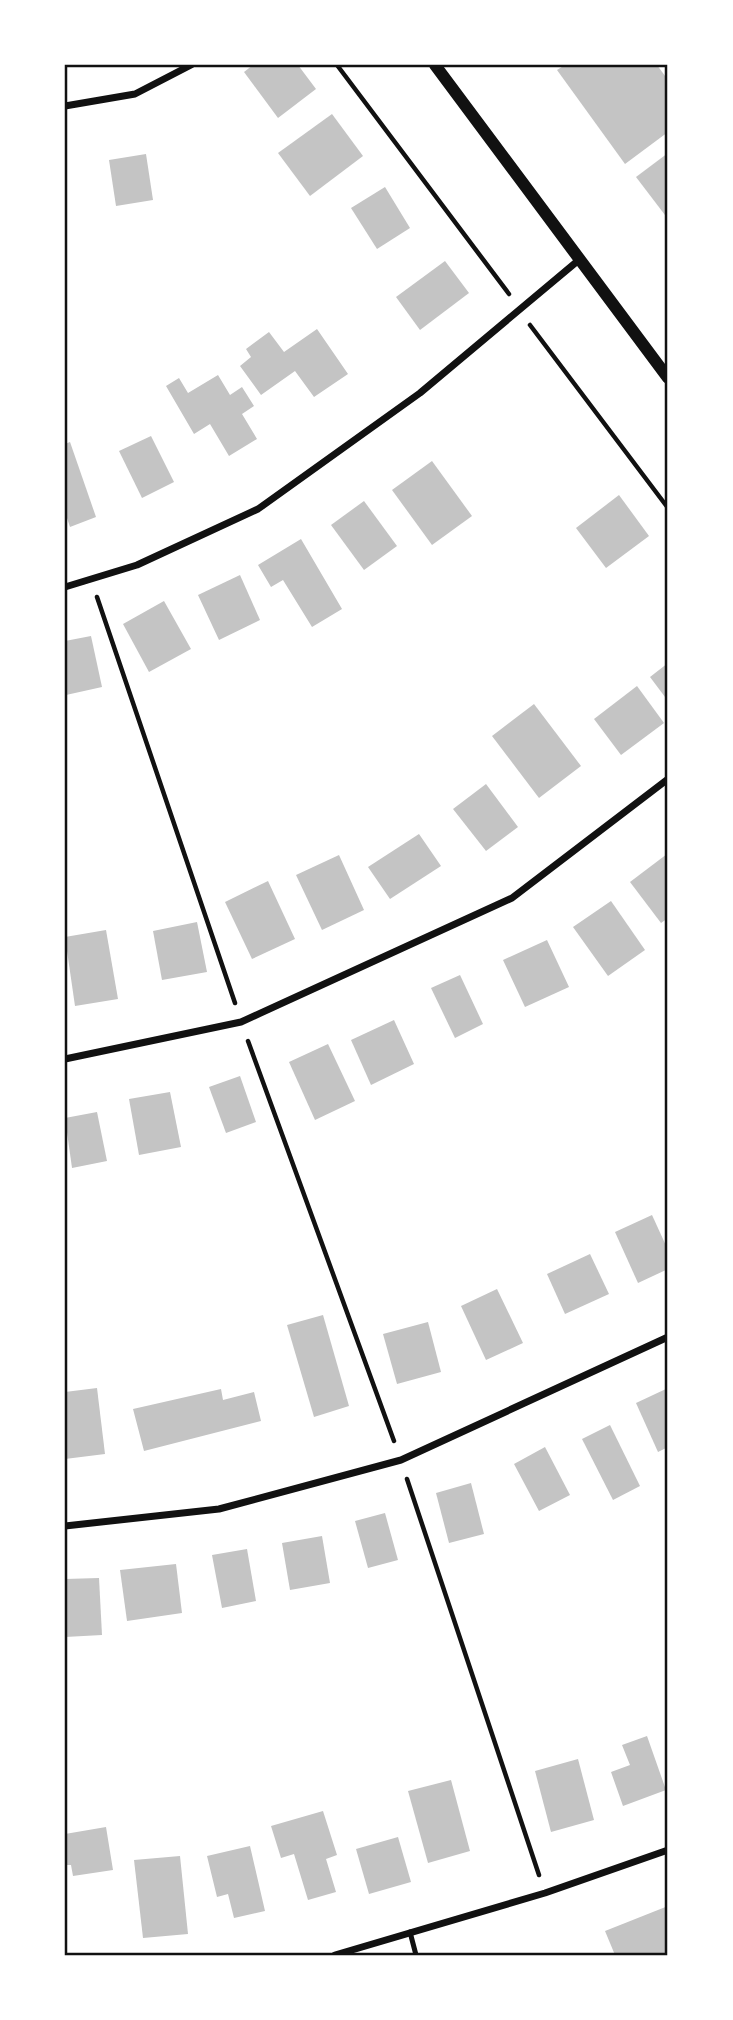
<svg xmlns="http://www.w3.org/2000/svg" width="733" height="2020" font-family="'Golos Text',sans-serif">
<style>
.building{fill:#c4c4c4}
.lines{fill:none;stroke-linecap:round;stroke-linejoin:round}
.path{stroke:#111;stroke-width:4.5}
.service{stroke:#111;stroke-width:5}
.minor{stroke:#111;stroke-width:7}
.tertiary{stroke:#111;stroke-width:12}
.neatline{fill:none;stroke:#111;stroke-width:2.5}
</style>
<rect width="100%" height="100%" fill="#fff"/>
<g class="building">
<path d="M253,65H298L316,89L278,118L244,72Z"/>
<path d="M565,65H657L668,80V132L625,164L557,70Z"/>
<path d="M332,114L363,156L310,196L278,153Z"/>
<path d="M668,153V219L636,177Z"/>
<path d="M146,154L153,200L116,206L109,160Z"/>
<path d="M385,187L410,228L377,249L351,208Z"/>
<path d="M445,261L469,293L420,330L396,297Z"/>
<path d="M317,329L348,374L314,397L295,371L261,395L240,366L251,357L246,349L269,332L284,352Z"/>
<path d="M218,375L230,395L242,387L254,406L242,414L257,439L229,456L210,424L194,434L166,386L179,378L188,393Z"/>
<path d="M151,436L174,482L142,498L119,451Z"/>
<path d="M70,442L96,517L70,527L65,512V444Z"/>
<path d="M432,461L472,516L432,545L392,490Z"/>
<path d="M619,495L649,536L606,568L576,528Z"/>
<path d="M364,501L397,546L364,570L331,525Z"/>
<path d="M301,539L342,609L312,627L283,580L271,587L258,565Z"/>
<path d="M240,575L260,620L219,640L198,595Z"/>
<path d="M164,601L191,649L149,672L123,624Z"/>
<path d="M91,636L102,687L66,695L65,641Z"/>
<path d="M668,663V701L650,677Z"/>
<path d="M637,686L664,723L621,755L594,719Z"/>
<path d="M534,704L581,766L539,798L492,736Z"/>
<path d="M486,784L518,827L486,851L453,809Z"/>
<path d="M419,834L441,866L390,899L368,867Z"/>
<path d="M667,854L668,918L661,923L630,882Z"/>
<path d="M339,855L364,910L322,930L296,875Z"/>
<path d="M268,881L295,939L252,959L225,902Z"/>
<path d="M611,901L645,950L608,976L573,927Z"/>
<path d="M197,922L207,972L162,980L153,931Z"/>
<path d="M106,930L118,999L75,1006L65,937Z"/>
<path d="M547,940L569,987L525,1007L503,960Z"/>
<path d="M460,975L483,1024L455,1038L431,988Z"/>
<path d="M394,1020L414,1064L371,1085L351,1040Z"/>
<path d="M328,1044L355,1101L315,1120L289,1062Z"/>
<path d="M240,1076L256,1122L226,1133L209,1087Z"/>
<path d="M170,1092L181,1147L139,1155L129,1099Z"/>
<path d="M97,1112L107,1161L72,1168L65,1118Z"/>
<path d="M652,1215L668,1250V1269L638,1283L615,1232Z"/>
<path d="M590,1254L609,1294L565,1314L547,1274Z"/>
<path d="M497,1289L523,1343L486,1360L461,1306Z"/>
<path d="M323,1315L349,1406L314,1417L287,1325Z"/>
<path d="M428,1322L441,1372L397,1384L383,1334Z"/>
<path d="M97,1388L105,1454L65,1459V1392Z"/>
<path d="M668,1388V1447L658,1452L636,1403Z"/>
<path d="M221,1389L223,1400L254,1392L261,1421L144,1451L133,1409Z"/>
<path d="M610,1425L640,1486L613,1500L582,1439Z"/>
<path d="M545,1447L570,1495L539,1511L514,1464Z"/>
<path d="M471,1483L484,1534L449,1543L436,1493Z"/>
<path d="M385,1513L398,1560L368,1568L355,1521Z"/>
<path d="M322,1536L330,1583L290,1590L282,1543Z"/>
<path d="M247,1549L256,1601L222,1608L212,1555Z"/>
<path d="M176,1564L182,1613L127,1621L120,1570Z"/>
<path d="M99,1578L102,1635L65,1637V1579Z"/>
<path d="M647,1736L666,1790L623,1806L611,1772L630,1765L622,1745Z"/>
<path d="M578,1759L594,1820L551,1832L535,1771Z"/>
<path d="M451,1780L470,1851L428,1863L408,1791Z"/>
<path d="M323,1811L337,1855L326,1859L336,1892L308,1900L294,1854L281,1858L271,1826Z"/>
<path d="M106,1827L113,1870L73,1876L71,1865H65V1834Z"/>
<path d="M398,1837L411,1882L369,1894L356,1849Z"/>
<path d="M250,1846L265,1911L234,1918L228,1894L217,1897L207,1856Z"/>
<path d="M180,1856L188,1934L143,1938L134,1860Z"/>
<path d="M668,1906V1955H615L605,1931Z"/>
</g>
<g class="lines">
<g class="path">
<path d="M337,65L509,294"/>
<path d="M530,325L668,508"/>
<path d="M97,597L235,1003"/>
<path d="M248,1041L394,1441"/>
<path d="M407,1479L539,1875"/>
</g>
<path class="service" d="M410,1932L416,1955"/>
<g class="minor">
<path d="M65,106L135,94L191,65"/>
<path d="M65,587L137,565L258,509L420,393L580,259"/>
<path d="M65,1059L241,1022L512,898L668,779"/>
<path d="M65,1526L219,1509L401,1460L668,1337"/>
<path d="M335,1955L545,1893L668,1850"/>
</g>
<path class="tertiary" d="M435,65L668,378"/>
</g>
<rect width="733" height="2020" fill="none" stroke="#ffffff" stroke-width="133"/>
<rect x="66" y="66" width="600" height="1888" class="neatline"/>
</svg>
